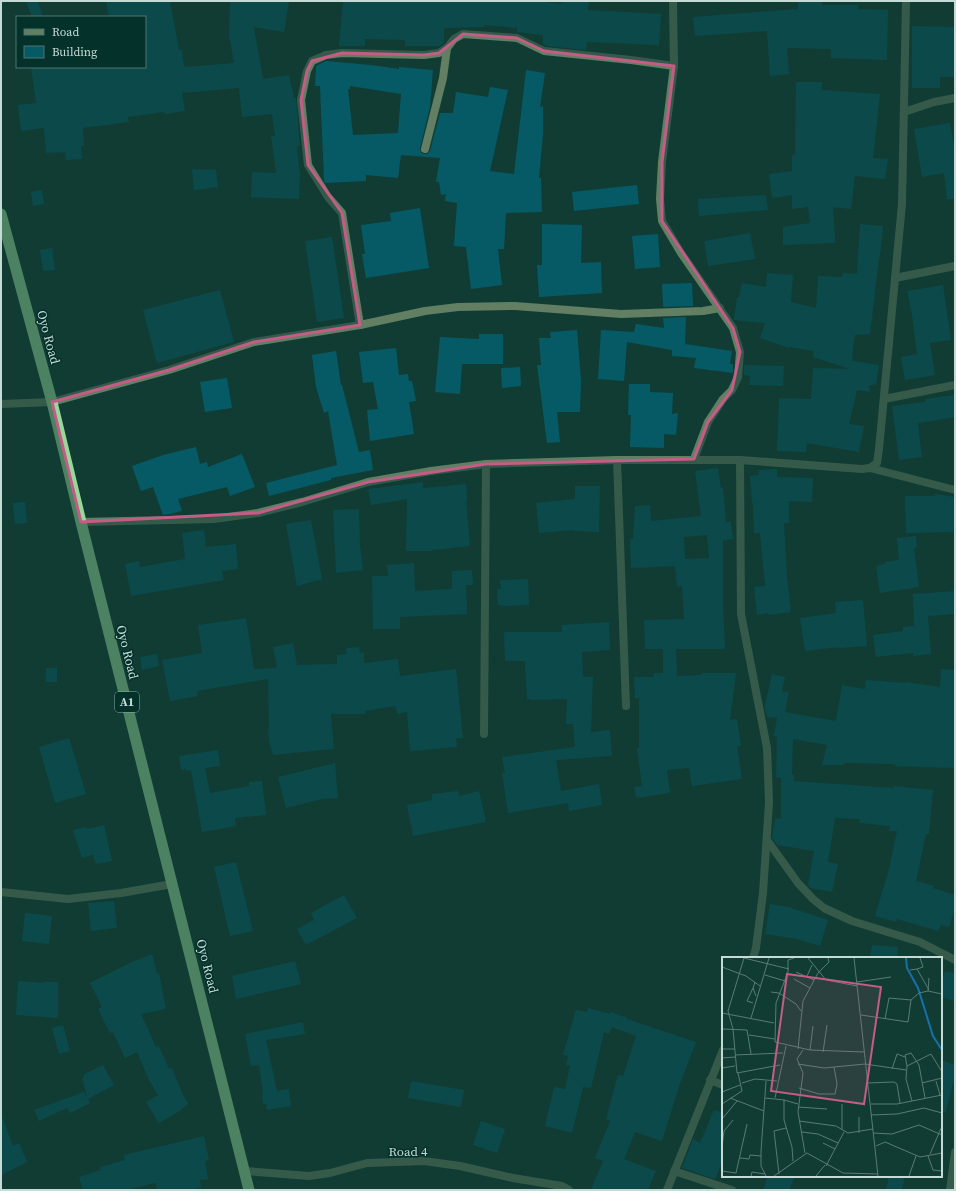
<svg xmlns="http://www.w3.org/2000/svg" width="956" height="1191" font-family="'Source Serif 4',serif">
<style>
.building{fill:#065a66;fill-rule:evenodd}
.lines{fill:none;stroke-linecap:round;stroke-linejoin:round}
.minor{stroke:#627f63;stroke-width:8}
.trunk{stroke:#95d899;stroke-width:11}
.marked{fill:none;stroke:#c35c86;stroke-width:3;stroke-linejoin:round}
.labels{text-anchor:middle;stroke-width:3;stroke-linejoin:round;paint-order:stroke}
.shield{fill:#04312a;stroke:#8ba8a2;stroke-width:1}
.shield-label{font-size:12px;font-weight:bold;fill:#c5dbd5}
.street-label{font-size:13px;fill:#c5dbd5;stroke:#04312a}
.inset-river{fill:none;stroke:#1670aa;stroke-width:2}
.inset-road{fill:none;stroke:#597c74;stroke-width:1}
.view{fill:#c35c86;fill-opacity:0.15;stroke:#c35c86;stroke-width:2}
.inset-edge{fill:none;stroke:#c5dbd5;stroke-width:2}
</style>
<rect width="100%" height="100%" fill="#113c34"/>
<g class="building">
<path d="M26,1H38L43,17H32Z"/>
<path d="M106,1H170L179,50H182L184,67L234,63L230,40H229L230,1H289L284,32L254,27L263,79L289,75L294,98H296L300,146H297L300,175L299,199L251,197L252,172L276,173L271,136H275L272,114L242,117L239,88L182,93L185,111L165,114L164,112L128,117L129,122L83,128L84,146H81L82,159L66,160L65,152L46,153L44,128L21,131L18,105L36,103L31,67H145V17H109Z"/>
<path d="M343,1H537L561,4L562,1H589L588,10L661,14L659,45L587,42L586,50L546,46L543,44V35L517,32V28L484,25V27L444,28V43L440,46H405V40L365,39V46H339Z"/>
<path d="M798,1H822V5H858V9L888,10L887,60L831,58V49L787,48L789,74L770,76L767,31L695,36L693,17L798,9Z"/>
<path d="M912,26L955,27V77H940V88H912Z"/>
<path d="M326,61L371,65L399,69V67L433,70L430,107L420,148L421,153L424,154H427L430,151L440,113H453L456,92L488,97L490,87L508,90L490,171L514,174L526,70L545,73L540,107L543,106V134L539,178H541L542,212L506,213L504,249H498L502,285L471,289L466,247L454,246L457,203L445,201L446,194L441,195L439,182H436L440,158L401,155L398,178L366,175V181L325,183L324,180L320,86H315L316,66ZM350,86L401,94L398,133L353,135L348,89H350Z"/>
<path d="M796,82H822V90L880,94L873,158L888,159L885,179L855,176L851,209L833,207L835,243L783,245V227L810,223L808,207L792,209V195L772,198L769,174L792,171V155H795Z"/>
<path d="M950,123L955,152V199H947L944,173L922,177L914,129Z"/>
<path d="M192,169L216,170L218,187L194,190Z"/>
<path d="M637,185L639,204L574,211L572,192Z"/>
<path d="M42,190L44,204L33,206L31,192Z"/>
<path d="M766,195L768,210L699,216L698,199Z"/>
<path d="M420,208L429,268L366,278L362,254H365L361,225L391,221L390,213Z"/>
<path d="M542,224L582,225L581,263L601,262L602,293L539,297L537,265H542Z"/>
<path d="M860,224L883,226L880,257H879L870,334L855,335L853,347L852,361L879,365L876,384L869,386L870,392L857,390L849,424L864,426L859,452L807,443L806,452L777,451L779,398L811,399L813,368L850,369L813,357L814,351L790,347L789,348L760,338L765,323L734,320L737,297H739L742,283L766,287L767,273L793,275L791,302L816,308L818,276L842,277L843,273L857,274Z"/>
<path d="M750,233L755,259L708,266L704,241Z"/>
<path d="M658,234L660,267L635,269L632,236Z"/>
<path d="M332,237L344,318L317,322L305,241Z"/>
<path d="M52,248L55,270L43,271L40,250Z"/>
<path d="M692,283L693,306L663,307L662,284Z"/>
<path d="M943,285L951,340L930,343L935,375L905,380L901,357L917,354L912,315L907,291Z"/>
<path d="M220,290L234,342L157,363L143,310Z"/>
<path d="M686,317L685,344L732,351L730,364H733V373L694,368L696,358L672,356V350L627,342L624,381L598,379L601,330L634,332L636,324L664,328L663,318Z"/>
<path d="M577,330L581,380L580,412H557L560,442L547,443L537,365H541L539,338H551L550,332Z"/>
<path d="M479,334H503V364H462L460,394L435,392L440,337L479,339Z"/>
<path d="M396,348L399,375L408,374L409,381H412L416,401L409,402L414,434L370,441L367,410L378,409L373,382L363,383L359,352Z"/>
<path d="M336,351L341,385H342L359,452L370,450L373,470L331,478V480L269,496L266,483L337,465L328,411L324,413L316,387L312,355Z"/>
<path d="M744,365L784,366L783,386L749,385L750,376L744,375Z"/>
<path d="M520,367L521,386L502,388L501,368Z"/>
<path d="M227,378L232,408L205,412L200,382Z"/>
<path d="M629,384H650V392L673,393L672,414L678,413L676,435L664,434V448L630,447L631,415H628Z"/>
<path d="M955,395V417L918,423L922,457L899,460L892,406L925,402V399Z"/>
<path d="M196,447L200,464L207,462L208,467L242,454L255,487L230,496L227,487L178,499L182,511L170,514L163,515L153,487L141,491L132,466L163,455Z"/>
<path d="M718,468L721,488L723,487L726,522H731L733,539L723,540V601L725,649H676L677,676L702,675V673H736L730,720L737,719L741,746H737L742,779L692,786L689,768L667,770L670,793L636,798L634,787L642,786L637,748H639V698H635L634,677H654V673H663V649H645L644,620L684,619L682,586L677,587L675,566L631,568L630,539H633L635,506L650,505L651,521L701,516L695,471ZM707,535L709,558L685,559L684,537Z"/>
<path d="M777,469V477L813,478L812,502L789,501V523H784L787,576L791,612L769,615L768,613L757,615L754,587L765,586L760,533H754L753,503H752L750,476L759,475L758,470Z"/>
<path d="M423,482V488L466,484L467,501H466L470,546L432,550V551H406L407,499L371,505L368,489Z"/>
<path d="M575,486H600L599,532L574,531V530L539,533L536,503L575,499Z"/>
<path d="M935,494L955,497V518L953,532L906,533L905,496H935Z"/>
<path d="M25,502L27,523L15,524L13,503Z"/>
<path d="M359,509L360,545L363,570L336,573L333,510Z"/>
<path d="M311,520L322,579L297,586L286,524Z"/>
<path d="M204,530L206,547L236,544L238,569L222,571L224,580L131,596L125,564L139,561L140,567L185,559L182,533Z"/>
<path d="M916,536L917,547L914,548L919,587L880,593L876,566L885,564V562L899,560L897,538Z"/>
<path d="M414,563L415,591L452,589V571L472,570L473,585H466L467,614L400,617V629H373L372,576H388L387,565Z"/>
<path d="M528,579L529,605L501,606V605H498L497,589H501L500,580Z"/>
<path d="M955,591V614L928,616L931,654L913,656V653L876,657L873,635L903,631V627L914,626L913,594Z"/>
<path d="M863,600L867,646L839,648V647L805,651L800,618L836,613L835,602Z"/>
<path d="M246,618L254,669L277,668L273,647L293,643L297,665L337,664V655L347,654L346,648L359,647L360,653L364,652V663L398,659L400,676L456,669L463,738H456L457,747L410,751L407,712L397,714L396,706L365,711V714H331L334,749L273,755L269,741L268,727H269L268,679L197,691L198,696L170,701L162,660L202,653L198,625Z"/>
<path d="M609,622L610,650L582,652L583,677H593L591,732L610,730L612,756L556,760L561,791L599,784L602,805L569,811L568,803L508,813L502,773H505L502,757L575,747L573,724H566L567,699L530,700V699H527L525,661H505L504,632H562V625Z"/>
<path d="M157,654L159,666L142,670L140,657Z"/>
<rect x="46" y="668" width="11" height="14"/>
<path d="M941,669L955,670V768L895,766V764L844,763V765H822L827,745L793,739L792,775L794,774V781L893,788V786L933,790L929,834H926L916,881L934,886L933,888L955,895V906L949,927L941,925L938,931L897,919L896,922L875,916L889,869L897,831H889L890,826L859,823L860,819L835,818L828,862L838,864L832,892L810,888L808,885L814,851L777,845L772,838L775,818L781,819V778L776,777L777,737L774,736L777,718L767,717L764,705H765L772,674L785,677L782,691L789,692L785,712L836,721L842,685L865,689L866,680L906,683V682L940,687Z"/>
<path d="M69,738L86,794L55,803L39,747Z"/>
<path d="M218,750L220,766L205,768L210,793L249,786V782L262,781L266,815L235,818L236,826L202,832L191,770L186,771V769L181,770L179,756Z"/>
<path d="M335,763L338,798L322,799L286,808L278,777Z"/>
<path d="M458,791L459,796L479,791L486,822L413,836L407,805L432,800V794Z"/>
<path d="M104,825L112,861L96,864L93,855L82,858L73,830L86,827L87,829Z"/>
<path d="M236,862L253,931L230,936L214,867Z"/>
<path d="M344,895L357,918L306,945L297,929L314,920L311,913Z"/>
<path d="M114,901L117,928L91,931L88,903Z"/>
<path d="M770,904L788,907L828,920L820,946L797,939L765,934Z"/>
<path d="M25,913L52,916L49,944L22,941Z"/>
<path d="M872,945L898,947L897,958H870Z"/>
<path d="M152,954L157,974L159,973L166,1009L141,1014L156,1047L159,1046L169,1069L172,1068L183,1095L188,1104L178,1112L159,1123L146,1102L158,1095L149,1080L137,1052L125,1058L113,1032L110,1033L98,1009L102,1007L90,983L132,962Z"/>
<path d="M295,961L301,984L236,999L232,976Z"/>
<path d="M945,971L955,973V1001L941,997V985Z"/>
<path d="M18,981L43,983V982H58V1018L16,1015Z"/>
<path d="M588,1008L610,1014L611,1012L627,1018V1019L696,1042L679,1086L662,1141L635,1132L624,1159L656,1171L648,1190H591L603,1161L595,1158L610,1121L606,1119L618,1075L623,1076L636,1036L612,1027L609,1034L604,1032L591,1088L583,1087L572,1133L545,1126L554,1087L565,1089L570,1066L566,1065L568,1056L563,1055L576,1010L587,1012Z"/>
<path d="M303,1022L305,1034L266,1040L277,1091L289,1089L291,1106L267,1110L266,1104H263L262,1093H263L259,1065L251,1066L245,1034Z"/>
<path d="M63,1025L70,1051L59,1054L52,1028Z"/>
<path d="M941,1060L955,1065V1073L946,1112H941Z"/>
<path d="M103,1065L114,1085L88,1099L90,1103L70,1113L67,1108L39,1121L34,1110L84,1092L88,1099L82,1079L84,1078L83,1075Z"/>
<path d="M411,1081L464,1090L461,1107L408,1098Z"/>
<path d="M714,1110L723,1113V1159L715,1179L682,1168L693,1139L700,1143Z"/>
<path d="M2,1117L13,1146L19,1143L27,1162L1,1175V1118Z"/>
<path d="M481,1121L505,1129L497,1153L473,1145Z"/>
<path d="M204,1136L209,1160L205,1161L208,1179L200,1180L201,1188L183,1190H157L156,1183L125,1190H83L79,1177L101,1170L100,1167L125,1160L124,1155Z"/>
<path d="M768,1176H795L789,1190H763Z"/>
<path d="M889,1176H905L902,1190H886Z"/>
</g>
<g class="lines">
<g class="minor">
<path d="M673,1L674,66L662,162L660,199L662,221L681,253L733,328L740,352L738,377L732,390L723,399L708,422L694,459"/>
<path d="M904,112L934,102L955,98"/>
<path d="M425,149L443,78L447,48"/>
<path d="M895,278L955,266"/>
<path d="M360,325L342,213L328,197L308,165L301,100L307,71L312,61L326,55L342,53L424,55L439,53L447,48L454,39L463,34L517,38L544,51L631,60L674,66"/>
<path d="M884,399L955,385"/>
<path d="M1,404L52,402L169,370L254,342L360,325L425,311L458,307L515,306L621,314L703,311L720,308"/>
<path d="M617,460L626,706"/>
<path d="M740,460L741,614L767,748L769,803L763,893L756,948L753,958"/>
<path d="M870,468L955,490"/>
<path d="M81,522L214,519L258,513L302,502L368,482L431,471L486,464L617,460H740L862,469L870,468L877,463L879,449L902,204L906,1"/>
<path d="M484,734L486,464"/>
<path d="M767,840L798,883L813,899L824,908L852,921L920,942L955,960"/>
<path d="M1,892L68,899L121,893L172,884"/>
<path d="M710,1080L723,1085"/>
<path d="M245,1171L309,1176L330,1173L367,1163L424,1161L460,1166L513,1178L562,1186L569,1190"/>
<path d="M674,1171L732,1190"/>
<path d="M667,1190L723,1050"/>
<path d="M950,1190L955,1152"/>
</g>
<path class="trunk" d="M1,214L52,402L81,522L249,1190"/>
</g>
<path d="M0 0H956V1191H0ZM463,34L517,38L544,51L674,66L662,162V221L733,328L740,352L732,390L708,422L694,459L486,464L368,482L258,513L81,522L52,402L169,370L254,342L360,325L342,213L308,165L301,100L307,71L312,61L342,53L424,55L439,53Z" fill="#113c34" fill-opacity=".55" fill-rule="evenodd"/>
<path class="marked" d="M463,34L517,38L544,51L674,66L662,162V221L733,328L740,352L732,390L708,422L694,459L486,464L368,482L258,513L81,522L52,402L169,370L254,342L360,325L342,213L308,165L301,100L307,71L312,61L342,53L424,55L439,53Z"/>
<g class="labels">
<rect class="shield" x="115" y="692" width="24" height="20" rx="3"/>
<g class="shield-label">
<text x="127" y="706">A1</text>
</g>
<g class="street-label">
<text transform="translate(49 337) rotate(75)" y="5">Oyo Road</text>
<text transform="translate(128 652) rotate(76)" y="5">Oyo Road</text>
<text transform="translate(208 966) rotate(76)" y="5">Oyo Road</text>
<text x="408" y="1156">Road 4</text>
</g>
</g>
<g transform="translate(722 957)">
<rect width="220" height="220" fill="#113c34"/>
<path class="inset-river" d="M184,1L185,11L196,31L211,79L220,93"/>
<path class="inset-road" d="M72,1L66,3V15L54,46L53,85L88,93L142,95M86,1L104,23L135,29M132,1L156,219M0,10L24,19L38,29M195,12L201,10L198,1M188,13L195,12L207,33M74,15L92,23M43,18L63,24M85,19L90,8M207,21L206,34L220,37M72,22L88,31M33,25L31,31L34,39M135,25L169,20M31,31L25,44L31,46M49,35L57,36L74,47L79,54M0,56L52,66M139,58L186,65L189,43L197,36L206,34M29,61L47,1M163,62L167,41L189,43M0,72L25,73L29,97M27,78L53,82M0,92H13M76,92L81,44L96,16L107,5L106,1M81,93L75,102L81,116L76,155L83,196M88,93L91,69M101,95L105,68M13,98L61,96M0,101L13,100M76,107L102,111L143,107L184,113M58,108L15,116L11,72L6,54L22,1L67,12M185,109L183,98L189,96L197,108L203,141M0,111L13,109M170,112L175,97L183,100M214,124L218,138M20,126L33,122L55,124M145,126L172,125L175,127L178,146M200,126L220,121M77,131L97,137H113L115,127L112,110M0,135L18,128M8,141L42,154M43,141L62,143L76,147M53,141L64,89M62,143V163L70,190L71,204M190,144L184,122L185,109L209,97L220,115M0,147L20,134L16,116M149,147H175L220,138M76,150L105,152M149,158L175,157L202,151L220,156M0,162L15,144M77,164L114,169L126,176L151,172M120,172V147M80,175L96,177L116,186M137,176V160M151,176L170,177L197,168L220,178M101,186L113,192M154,189L163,185L198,200L220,196M0,190L2,174L11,163M208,197L220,169M206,199L211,213L220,214M18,201L27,202L28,198L39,199M104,209L122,175M0,214L14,216L25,167M57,217L52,174L64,171M29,219L30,215L43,217M44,219L39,209V194L44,124M52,219L85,196L121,216L156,217M94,219L103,208M187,219L194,199"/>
<path class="view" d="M65,17L159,30L142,147L49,134Z"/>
<rect width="220" height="220" class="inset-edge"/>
</g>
<rect width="956" height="1191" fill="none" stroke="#c5dbd5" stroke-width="4"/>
<rect x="16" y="16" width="130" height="52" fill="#04312a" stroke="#51756e"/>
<rect x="24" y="29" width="20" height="6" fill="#627f63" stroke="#51756e"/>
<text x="52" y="36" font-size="12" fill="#c5dbd5">Road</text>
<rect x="24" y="46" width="20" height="12" fill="#065a66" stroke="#51756e"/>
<text x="52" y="56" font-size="12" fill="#c5dbd5">Building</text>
</svg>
